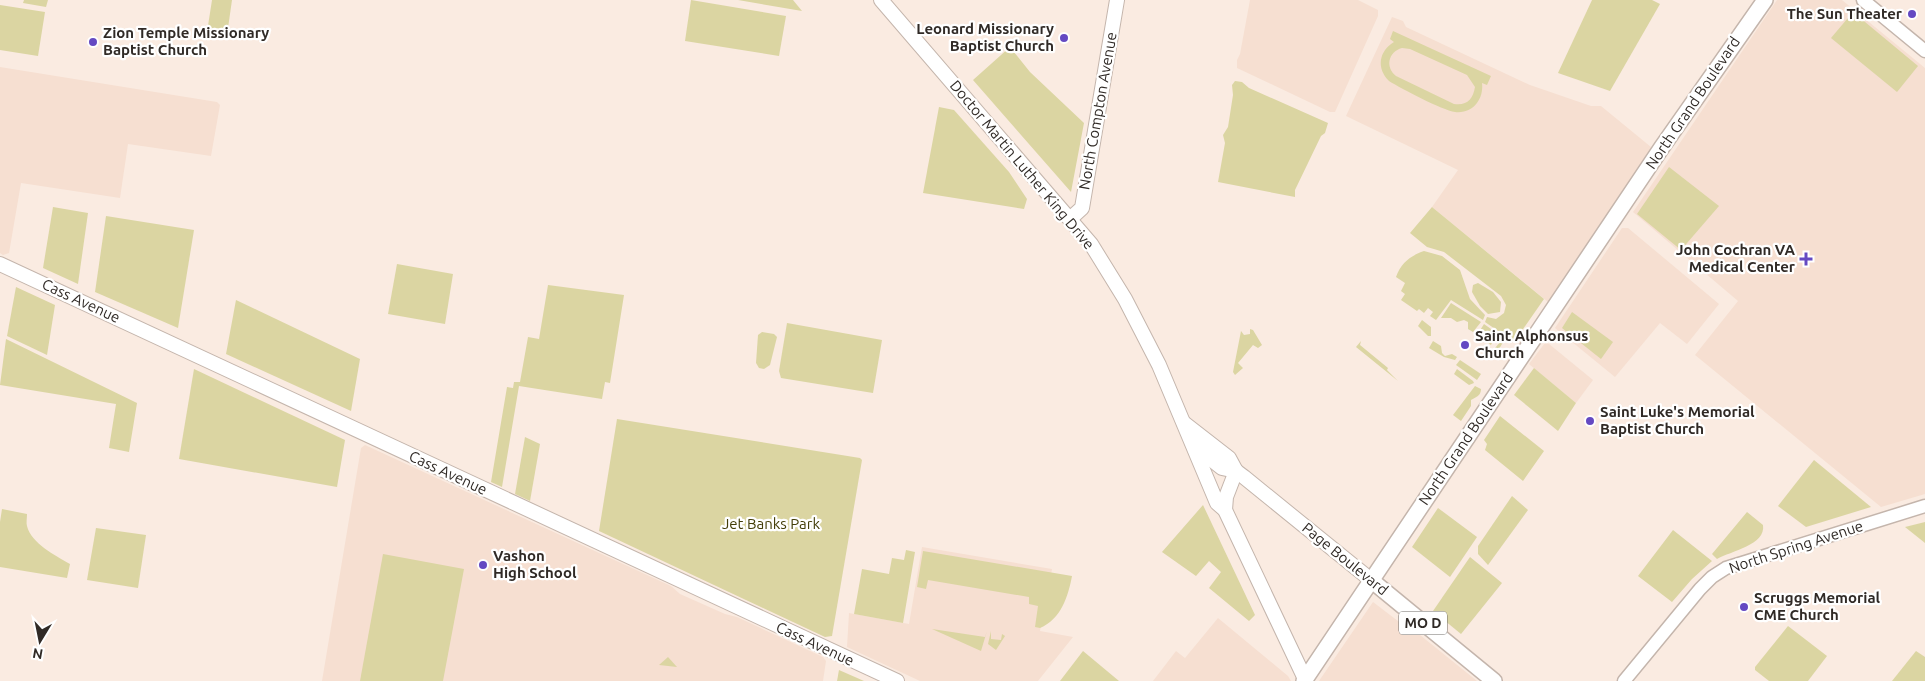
<svg xmlns="http://www.w3.org/2000/svg" width="1925" height="681" font-family="Ubuntu,sans-serif">
<style>
.built{fill:#f6dfd1}
.green{fill:#dbd5a2;fill-rule:evenodd}
.lines{fill:none;stroke-linecap:round;stroke-linejoin:round}
.tertiary-casing{stroke:#c4b5ac;stroke-width:15}
.secondary-casing{stroke:#c4b5ac;stroke-width:16}
.primary-casing{stroke:#c4b5ac;stroke-width:18}
.tertiary{stroke:#fff;stroke-width:12}
.secondary{stroke:#fff;stroke-width:14}
.primary{stroke:#fff;stroke-width:15}
.poi-dot{fill:#6449c2;stroke:#fff;stroke-width:2}
.labels{text-anchor:middle;stroke-width:4.5;stroke-linejoin:round;paint-order:stroke}
.shield{fill:#fff;stroke:#6e6a67;stroke-width:1}
.shield-label{font-size:14px;font-weight:bold;fill:#302a26}
.poi-label{font-size:15px;font-weight:bold;fill:#302a26;stroke:#fff;text-anchor:start}
.street-label{font-size:15px;fill:#302a26;stroke:#fff}
.park-label{font-size:15px;fill:#443e09;stroke:#fff}
</style>
<rect width="100%" height="100%" fill="#faebe1"/>
<g class="built">
<path d="M1250,0H1358L1378,10V16L1335,112H1330L1237,68V60L1240,54Z"/>
<path d="M1777,0H1842L1925,68V494L1881,507L1695,355L1738,301L1633,212Z"/>
<path d="M1392,17L1403,21L1406,27L1530,85L1591,106H1601L1651,147L1650,153L1548,302L1432,207L1458,170L1346,116Z"/>
<path d="M0,67L217,102L220,105L211,156L128,144L120,198L21,183L9,253L3,255L0,253Z"/>
<path d="M1622,228H1628L1719,304L1687,344L1660,323L1615,377L1555,328Z"/>
<path d="M1545,343L1549,344L1593,380L1576,403L1529,364Z"/>
<path d="M365,445L671,586L680,594L725,614L737,617L823,657L826,661L823,681H322L361,448Z"/>
<path d="M922,547L1052,569L1040,631L1073,637L1038,681H920L847,647L849,613L909,624Z"/>
<path d="M1373,602L1407,628L1415,631L1477,681H1319Z"/>
<path d="M1218,618L1288,676L1291,681H1153L1176,651L1185,658Z"/>
</g>
<g class="green">
<path d="M24,0H48L46,7L23,3Z"/>
<path d="M212,0H232L227,35L207,32Z"/>
<path d="M691,0L786,16L779,56L685,41Z"/>
<path d="M738,0H793L802,11Z"/>
<path d="M1592,0H1652L1660,4L1610,91L1558,73Z"/>
<path d="M0,5L45,12L38,56L0,50Z"/>
<path d="M1853,12L1918,66L1897,92L1831,38Z"/>
<path d="M1393,31L1491,76L1487,85L1482,83C1484,99 1473,114 1455,112C1442,110 1402,89 1389,81C1376,68 1379,51 1394,42L1390,39ZM1402,48L1410,49L1467,75L1475,87C1473,99 1467,106 1454,104L1396,76C1385,67 1388,52 1402,48Z"/>
<path d="M1010,47L1030,72L1084,123L1071,192L973,80Z"/>
<path d="M1235,81L1242,82L1249,88L1328,123L1325,133L1321,136L1295,190V197L1218,182L1225,143L1223,135L1228,127L1233,95L1232,85Z"/>
<path d="M939,107L954,110L1009,172L1027,199L1024,209L923,193Z"/>
<path d="M1669,167L1719,206L1681,250L1637,214Z"/>
<path d="M53,207L88,213L78,284L43,268Z"/>
<path d="M1432,207L1544,299L1514,342L1485,322L1487,317L1496,319L1504,313L1506,305L1501,296L1444,252L1427,247L1410,233Z"/>
<path d="M106,216L194,230L178,328L95,292Z"/>
<path d="M1424,251L1442,256L1460,270L1470,299L1485,315L1483,320L1451,300L1436,320L1430,316L1433,312L1428,308L1424,313L1419,309L1417,311L1401,300L1405,294L1401,291L1405,283L1396,277C1401,263 1410,256 1424,251Z"/>
<path d="M397,264L453,274L445,324L388,314Z"/>
<path d="M1478,283L1493,292L1501,302L1500,312L1488,314L1480,306L1472,292L1473,285Z"/>
<path d="M548,285L624,295L610,383L605,382L602,399L519,386L502,487L491,482L507,387L513,388L514,382H520L528,337L539,339Z"/>
<path d="M16,287L55,305L47,355L7,336Z"/>
<path d="M236,300L360,359L351,411L226,354Z"/>
<path d="M1451,303L1481,322L1473,332L1468,329V322L1464,320L1457,322L1451,318H1441Z"/>
<path d="M1572,312L1613,342L1601,359L1562,328Z"/>
<path d="M1422,320L1431,327V336H1428L1418,326Z"/>
<path d="M787,323L882,340L873,393L781,378L779,371Z"/>
<path d="M1484,324L1505,339L1499,349L1495,348L1500,342L1497,338H1494L1491,345L1477,335Z"/>
<path d="M1250,329L1253,330L1262,345L1258,348L1253,345L1238,363L1243,368L1235,375L1233,372L1241,331L1244,335L1250,334Z"/>
<path d="M762,332L774,334L777,337L770,365L764,369L759,368L756,363L758,335Z"/>
<path d="M6,339L137,403L129,452L109,448L116,404L0,385Z"/>
<path d="M1361,341L1360,345L1388,368L1387,370L1398,381L1356,347Z"/>
<path d="M1433,341L1441,346L1442,353L1445,356L1452,354L1457,357L1455,360L1444,357L1429,348Z"/>
<path d="M1460,360L1481,374L1477,380L1456,365Z"/>
<path d="M1534,368L1576,403L1558,431L1514,395Z"/>
<path d="M194,369L345,440L337,487L179,459Z"/>
<path d="M1457,369L1473,381L1474,383L1469,385L1454,374Z"/>
<path d="M1475,386L1481,389C1481,396 1476,397 1471,400V406L1461,421L1453,415Z"/>
<path d="M1500,416L1544,451L1523,481L1485,450L1487,444L1484,440Z"/>
<path d="M617,419L860,458L862,460L832,636L825,637L599,531Z"/>
<path d="M525,437L540,444L530,501L515,494Z"/>
<path d="M1814,460L1871,507L1806,527L1778,506Z"/>
<path d="M1512,496L1528,510L1488,565L1478,554V546Z"/>
<path d="M1203,505L1255,615L1249,621L1209,588L1221,572L1209,561L1196,576L1162,552Z"/>
<path d="M1438,508L1477,537L1450,577L1412,547Z"/>
<path d="M2,509L27,514C27,518 26,523 27,526C31,543 56,556 70,564L67,578L0,567V522Z"/>
<path d="M1747,512L1763,525C1766,545 1731,551 1717,559L1712,554Z"/>
<path d="M1925,522V543L1905,527Z"/>
<path d="M96,528L146,535L138,588L87,580Z"/>
<path d="M1673,530L1712,561L1692,579L1672,602L1638,576Z"/>
<path d="M906,550L915,552L903,623L854,614L862,569L889,574L892,558L904,560Z"/>
<path d="M923,551L1072,576C1068,597 1061,619 1040,628L1035,627L1038,606L1029,604V597L928,580L926,589L917,587Z"/>
<path d="M383,554L464,569L443,681H360Z"/>
<path d="M1470,557L1502,583L1461,634L1433,611Z"/>
<path d="M1788,626L1827,656L1808,681H1769L1755,670V667Z"/>
<path d="M932,629L985,637L987,631L981,651Z"/>
<path d="M991,631V639L1001,640L1002,634L1005,636L996,650L988,644Z"/>
<path d="M1083,651L1119,681H1060Z"/>
<path d="M1916,651L1925,657V681H1892Z"/>
<path d="M668,657L677,667L659,665Z"/>
<path d="M839,670L864,681H837Z"/>
</g>
<g class="lines">
<g class="tertiary-casing">
<g id="tertiary">
<path d="M1863,0L1925,51"/>
<path d="M1624,681L1700,589L1712,577L1726,568L1925,506"/>
</g>
</g>
<g class="secondary-casing">
<g id="secondary">
<path d="M881,0L1091,244L1125,299L1159,365L1217,503L1225,510L1306,681"/>
<path d="M1071,218L1082,208L1117,0"/>
<path d="M0,264L897,681"/>
<path d="M1184,423L1229,458L1236,471"/>
<path d="M1194,446L1222,468L1236,471L1244,477L1371,580"/>
<path d="M1225,510L1226,497L1236,471"/>
</g>
</g>
<g class="primary-casing">
<g id="primary">
<path d="M1371,580L1494,681"/>
<path d="M1304,681L1662,147L1765,0"/>
</g>
</g>
<use href="#tertiary" class="tertiary"/>
<use href="#secondary" class="secondary"/>
<use href="#primary" class="primary"/>
</g>
<g class="poi-dot">
<circle cx="1912" cy="14" r="5"/>
<circle cx="1064" cy="38" r="5"/>
<circle cx="93" cy="42" r="5"/>
<path d="M1803.5 251.5h5v5h5v5h-5v5h-5v-5h-5v-5h5z"/>
<circle cx="1465" cy="345" r="5"/>
<circle cx="1590" cy="421" r="5"/>
<circle cx="483" cy="565" r="5"/>
<circle cx="1744" cy="607" r="5"/>
</g>
<g class="labels">
<rect class="shield" x="1399" y="611.5" width="48" height="23" rx="4"/>
<g class="shield-label">
<text x="1423" y="628">MO D</text>
</g>
<g class="poi-label">
<text x="1902" y="19" text-anchor="end">The Sun Theater</text>
<text x="1054" y="34" text-anchor="end">Leonard Missionary<tspan x="1054" dy="17">Baptist Church</tspan></text>
<text x="103" y="38">Zion Temple Missionary<tspan x="103" dy="17">Baptist Church</tspan></text>
<text x="1795" y="255" text-anchor="end">John Cochran VA<tspan x="1795" dy="17">Medical Center</tspan></text>
<text x="1475" y="341">Saint Alphonsus<tspan x="1475" dy="17">Church</tspan></text>
<text x="1600" y="417">Saint Luke's Memorial<tspan x="1600" dy="17">Baptist Church</tspan></text>
<text x="493" y="561">Vashon<tspan x="493" dy="17">High School</tspan></text>
<text x="1754" y="603">Scruggs Memorial<tspan x="1754" dy="17">CME Church</tspan></text>
</g>
<g class="street-label">
<text transform="translate(1693 103) rotate(-56)" y="5">North Grand Boulevard</text>
<text transform="translate(1098 111) rotate(-80)" y="5">North Compton Avenue</text>
<text transform="translate(1022 165) rotate(50)" y="5">Doctor Martin Luther King Drive</text>
<text transform="translate(81 301) rotate(25)" y="5">Cass Avenue</text>
<text transform="translate(1466 439) rotate(-56)" y="5">North Grand Boulevard</text>
<text transform="translate(448 473) rotate(25)" y="5">Cass Avenue</text>
<text transform="translate(1796 547) rotate(-18)" y="5">North Spring Avenue</text>
<text transform="translate(1345 559) rotate(39)" y="5">Page Boulevard</text>
<text transform="translate(815 644) rotate(25)" y="5">Cass Avenue</text>
</g>
<g class="park-label">
<text x="771" y="529">Jet Banks Park</text>
</g>
</g>
<g transform="translate(40 641) rotate(190)" stroke="#ffffff" stroke-width="4" paint-order="stroke">
<path d="M0-4L9 19L0 12L-9 19Z" fill="#302a26"/>
<text y="-8" font-size="14" font-weight="bold" text-anchor="middle" fill="#302a26">N</text>
</g>
</svg>
